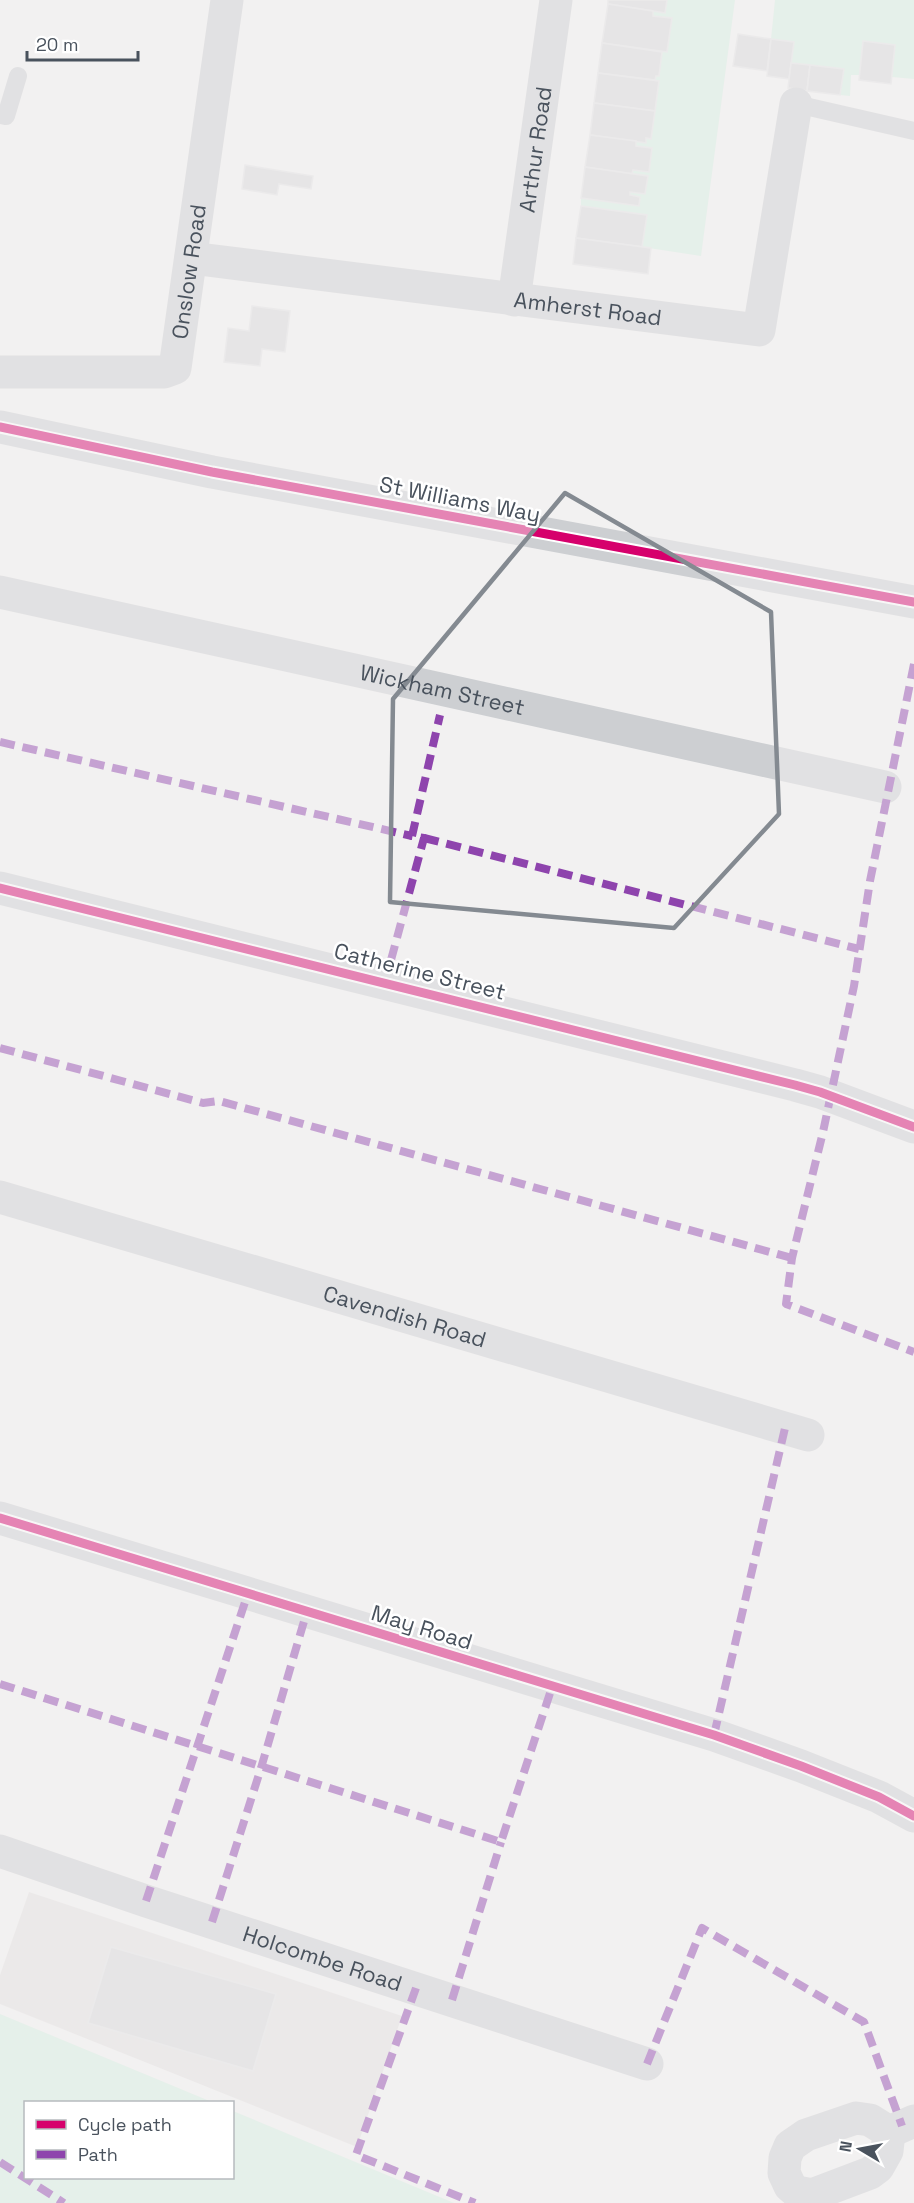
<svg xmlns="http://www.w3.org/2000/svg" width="914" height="2203" font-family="'Space Grotesk',sans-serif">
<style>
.education{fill:#e3e1e1}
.green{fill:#d6efe2}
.building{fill:#d8d8da;stroke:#e3e3e4;stroke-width:1.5}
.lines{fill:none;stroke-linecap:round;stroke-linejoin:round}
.service{stroke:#cdcfd2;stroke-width:18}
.minor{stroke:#cdcfd2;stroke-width:33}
.tertiary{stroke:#cdcfd2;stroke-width:33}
.quiet{stroke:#8e44ad;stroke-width:8;stroke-dasharray:15 8;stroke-linecap:butt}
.cycleway-casing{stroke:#fff;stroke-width:13}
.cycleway{stroke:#d6006c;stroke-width:9}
.marked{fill:none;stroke:#848a91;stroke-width:4.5;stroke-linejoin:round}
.labels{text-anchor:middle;stroke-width:5;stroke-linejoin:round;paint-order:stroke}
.street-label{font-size:22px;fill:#49525d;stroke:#fff}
</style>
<rect width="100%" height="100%" fill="#f2f1f1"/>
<path class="education" d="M29,1892L402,2016L357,2147L0,2004V1975Z"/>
<g class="green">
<path d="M667,0H735L701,256L642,247L646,215L581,206V198L638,206L630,195V192L645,194L648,176L632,174L633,170L649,172L652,148L636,146V141L646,143V138L651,139L659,81L655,80L656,76H659L662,52H667L672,19L653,16V11L665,13Z"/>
<path d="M775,0H914V79L892,77L895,45L863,41L859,75H851L850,96L840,95L844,69L791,63L794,42L771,39Z"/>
<path d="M0,2014L212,2102H26V2178H232L233,2111L454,2203H0Z"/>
</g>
<g class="building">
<path d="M608,0H667L665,13L608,4Z"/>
<path d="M608,4L653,11V16L672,18L667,52L602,43Z"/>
<path d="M738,34L771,39L767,71L733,66Z"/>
<path d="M771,39L794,42L789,79L767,76Z"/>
<path d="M863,41L895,45L891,84L859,80Z"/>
<path d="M602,43L662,52L659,76H656L655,80L598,73Z"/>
<path d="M791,63L810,65L807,91L788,88Z"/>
<path d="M810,65L844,69L840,95L807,91Z"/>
<path d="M598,73L659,81L655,111L594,103Z"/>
<path d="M594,103L655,111L651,139L646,138V143L590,135Z"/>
<path d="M590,135L636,141V146L652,148L649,172L633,170L632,174L585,167Z"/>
<path d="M245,165L313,176L311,189L279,184L277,195L242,189Z"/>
<path d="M585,167L648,176L645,194L630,192V195L640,197L639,206L581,198Z"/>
<path d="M581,206L647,215L642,247L576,238Z"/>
<path d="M576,238L651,248L648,274L573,264Z"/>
<path d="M252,306L290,311L285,352L262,349L260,366L224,362L228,328L249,331Z"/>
<path d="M111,1947L276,1994L253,2071L88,2023Z"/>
</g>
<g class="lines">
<g class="service">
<path d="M796,104L914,131"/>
<path d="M0,115L6,116L18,76"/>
</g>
<g class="minor">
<path id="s1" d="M191,258L759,330L796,104"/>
<path id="s2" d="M514,300L556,0"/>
<path id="s3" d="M0,372H164L175,368L227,0"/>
<path id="s4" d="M0,592L885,787"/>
<path id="s5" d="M0,1197L808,1435"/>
<path d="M0,1518L714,1735L801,1766L879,1797L914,1816"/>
<path id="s6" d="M0,1851L146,1901L647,2064"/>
<path d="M856,2118L870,2120L889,2132L887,2151L878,2167L870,2173L812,2195L797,2192L790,2186L784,2173L785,2158L790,2146L806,2135Z"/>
<path d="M889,2132L914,2121"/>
</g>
<g class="tertiary">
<path d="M0,427L212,472L914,602"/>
<path d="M0,888L795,1085L820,1092L914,1127"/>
</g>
<g class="quiet">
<path d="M914,664L870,881L854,986L823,1132L792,1258L786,1304L914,1352"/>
<path d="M0,742L412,836"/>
<path d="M424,838L859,949"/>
<path d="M391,960L424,838L412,836L440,715"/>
<path d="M0,1048L203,1103L219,1101L792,1258"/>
<path d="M0,1684L501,1842L552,1687"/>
<path d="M714,1735L785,1428"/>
<path d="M146,1901L248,1593"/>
<path d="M212,1922L261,1768L307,1611"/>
<path d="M416,1988L356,2155L475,2203"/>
<path d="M452,2000L501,1842"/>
<path d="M647,2064L702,1928L864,2022L902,2126"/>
<path d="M0,2162L64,2203"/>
</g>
<g class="cycleway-casing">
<g id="cycleway">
<path d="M0,427L212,472L914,602"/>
<path d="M0,888L795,1085L820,1092L914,1127"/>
<path d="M0,1518L714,1735L801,1766L879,1797L914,1816"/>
</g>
</g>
<use href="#cycleway" class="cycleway"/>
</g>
<path d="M0 0H914V2203H0ZM565,493L771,612L779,814L674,928L390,902L393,699Z" fill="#f2f1f1" fill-opacity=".55" fill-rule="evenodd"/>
<path class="marked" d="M565,493L771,612L779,814L674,928L390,902L393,699Z"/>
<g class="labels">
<g class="street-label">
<text dy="8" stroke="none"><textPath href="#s2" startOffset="152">Arthur Road</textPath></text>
<text dy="8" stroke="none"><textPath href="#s3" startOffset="273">Onslow Road</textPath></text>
<text dy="8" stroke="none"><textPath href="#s1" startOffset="400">Amherst Road</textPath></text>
<text transform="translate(460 499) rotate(11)" y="8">St Williams Way</text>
<text dy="8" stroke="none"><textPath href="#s4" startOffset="453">Wickham Street</textPath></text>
<text transform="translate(420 971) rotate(14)" y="8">Catherine Street</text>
<text dy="8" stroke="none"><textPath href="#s5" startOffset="422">Cavendish Road</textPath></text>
<text transform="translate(422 1627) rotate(17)" y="8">May Road</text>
<text dy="8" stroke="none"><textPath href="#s6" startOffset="340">Holcombe Road</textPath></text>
</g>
</g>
<rect x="24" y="2101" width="210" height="78" fill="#ffffff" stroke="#b6babe" stroke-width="1.5"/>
<rect x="36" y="2120" width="30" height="9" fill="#d6006c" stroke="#b6babe" stroke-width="1.5"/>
<text x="78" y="2131" font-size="18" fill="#49525d">Cycle path</text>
<rect x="36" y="2150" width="30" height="9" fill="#8e44ad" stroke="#b6babe" stroke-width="1.5"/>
<text x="78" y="2161" font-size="18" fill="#49525d">Path</text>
<g transform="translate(860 2149) rotate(280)" stroke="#ffffff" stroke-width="4.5" paint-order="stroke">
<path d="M0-4.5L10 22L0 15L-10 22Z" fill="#49525d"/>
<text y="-9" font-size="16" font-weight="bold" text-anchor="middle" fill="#49525d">N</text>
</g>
<path d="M27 51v9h111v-9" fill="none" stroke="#49525d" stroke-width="3"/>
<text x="36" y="51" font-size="18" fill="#49525d" stroke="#ffffff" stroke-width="4.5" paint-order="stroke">20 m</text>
</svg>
